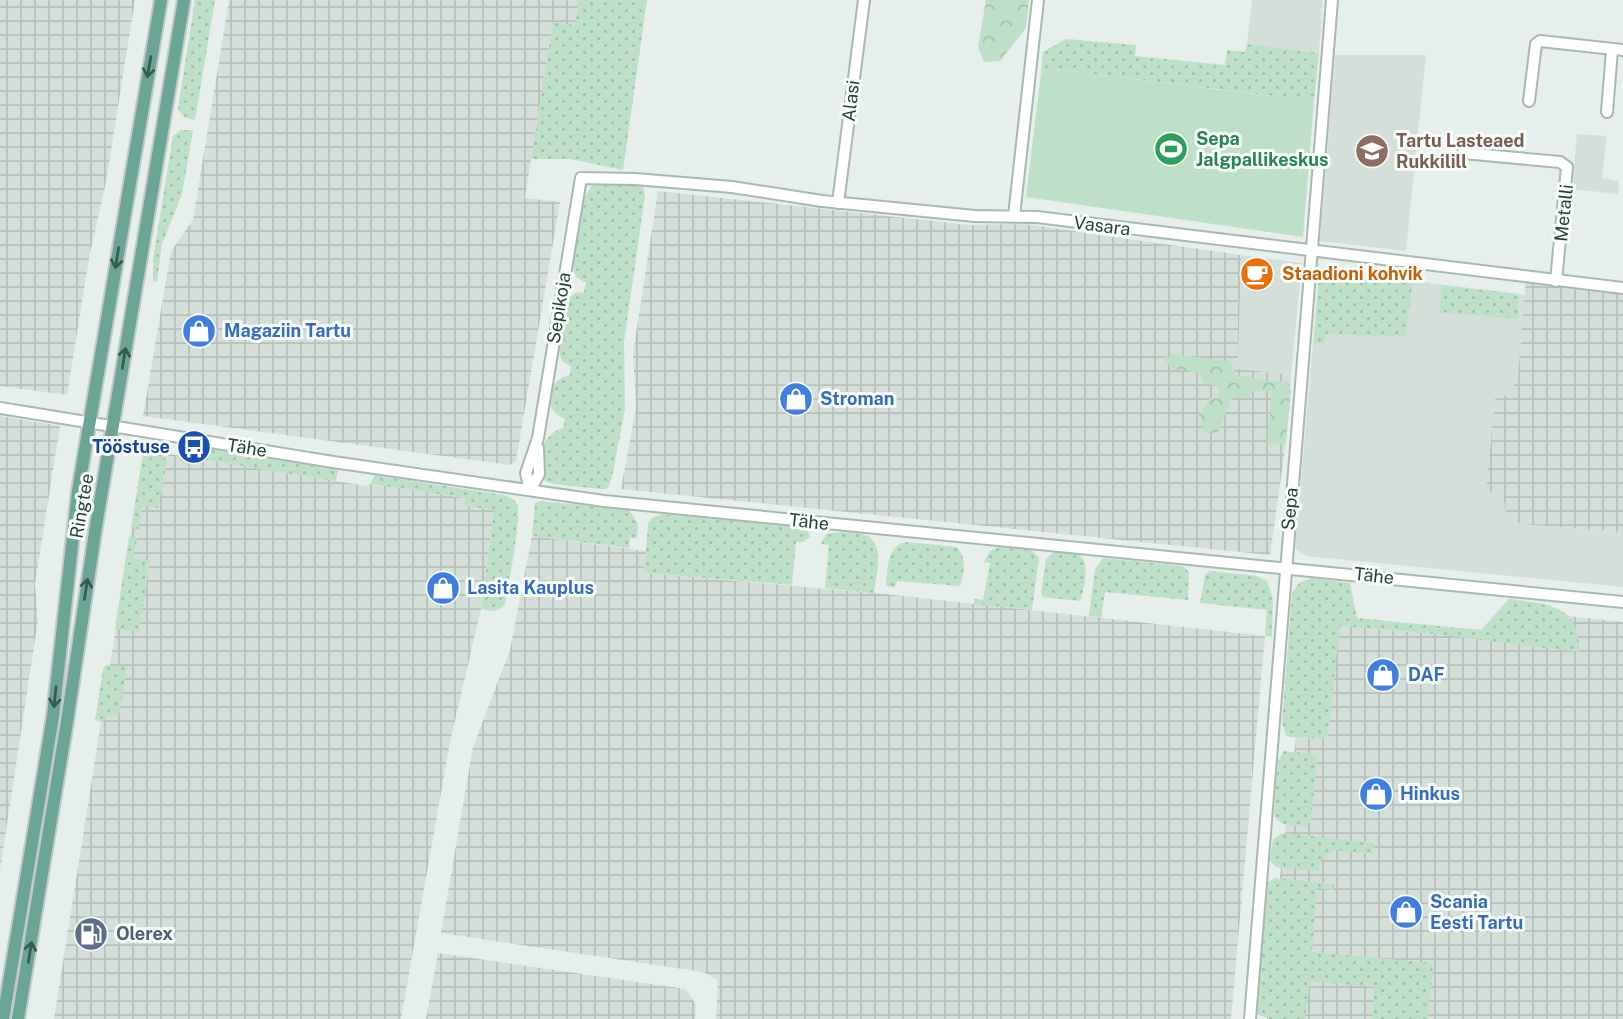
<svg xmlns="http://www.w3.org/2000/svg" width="1623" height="1019" font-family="'Public Sans',sans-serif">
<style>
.built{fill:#d4dfda}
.industrial{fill:url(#industrial-grid)}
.grass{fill:url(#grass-dots)}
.forest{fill:url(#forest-crowns)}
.pitch{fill:#bfe0c8}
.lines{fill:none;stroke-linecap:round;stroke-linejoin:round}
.minor-casing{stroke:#a8b8b2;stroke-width:14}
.major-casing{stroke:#c2cac8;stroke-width:16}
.minor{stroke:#fff;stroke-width:10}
.major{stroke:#6aa596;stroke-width:12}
.oneway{stroke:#365b51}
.labels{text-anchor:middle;stroke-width:6;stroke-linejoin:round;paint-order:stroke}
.street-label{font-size:18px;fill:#24423a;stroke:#f7fbf9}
.leisure-label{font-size:18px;font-weight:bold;fill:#27864d;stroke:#f7fbf9;text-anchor:start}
.education-label{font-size:18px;font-weight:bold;fill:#785e54;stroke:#f7fbf9;text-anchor:start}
.food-label{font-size:18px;font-weight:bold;fill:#c56008;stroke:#f7fbf9;text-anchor:start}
.shop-label{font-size:18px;font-weight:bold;fill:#366cbe;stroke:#f7fbf9;text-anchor:start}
.transit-label{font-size:18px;font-weight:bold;fill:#164399;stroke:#f7fbf9;text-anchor:end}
.service-label{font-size:18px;font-weight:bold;fill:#4e5e75;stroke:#f7fbf9;text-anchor:start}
</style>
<defs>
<pattern id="industrial-grid" width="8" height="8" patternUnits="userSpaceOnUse" patternTransform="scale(1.75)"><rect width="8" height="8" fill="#d4dfda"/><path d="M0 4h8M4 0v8" fill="none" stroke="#b6c1bc"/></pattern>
<pattern id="grass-dots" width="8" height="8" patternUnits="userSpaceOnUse" patternTransform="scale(1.75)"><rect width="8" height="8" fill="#bfe0c8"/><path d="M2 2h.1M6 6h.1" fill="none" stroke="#a4c1ad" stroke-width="1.8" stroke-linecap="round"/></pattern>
<pattern id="forest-crowns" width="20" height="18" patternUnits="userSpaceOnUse" patternTransform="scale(1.75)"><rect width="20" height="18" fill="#bfe0c8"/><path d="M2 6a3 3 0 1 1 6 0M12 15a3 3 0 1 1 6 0" fill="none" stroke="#a4c1ad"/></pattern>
</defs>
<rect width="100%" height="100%" fill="#e6efeb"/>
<g class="built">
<path d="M1252,0H1323L1319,53L1247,44Z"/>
<path d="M1335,55H1426L1406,251L1320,241Z"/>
<path d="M1577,134L1607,136L1602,178L1619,181L1618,194L1572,189Z"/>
<path d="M1241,255L1302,263L1291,375L1238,370Z"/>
<path d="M1323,268L1413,278L1414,281L1423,282L1525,295L1518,377L1509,394L1503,493L1506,512L1533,525L1623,532V587L1306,556L1295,549L1319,273Z"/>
</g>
<g class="industrial">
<path d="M0,0H135L106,182L90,253L67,395L0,386Z"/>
<path d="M229,0H579L575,25L553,22L525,198L560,202L516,461L510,465L143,416L171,251L193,220Z"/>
<path d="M658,191L969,225L1024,224L1241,255L1238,369L1291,375L1286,442L1270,555L621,489L636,408L633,353Z"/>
<path d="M1526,278L1623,288V532L1533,525L1513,522L1506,512L1503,494L1486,492L1495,399L1509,394L1518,377Z"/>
<path d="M0,416L60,426L35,584L38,620L0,870Z"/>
<path d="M144,450L367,486L370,484L465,498L466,506L494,510L481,609L450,742L401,1019H54Z"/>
<path d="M532,536L646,551L644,573L885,594L1265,636L1231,1019H716L718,980L703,972L441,933L473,747L510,650Z"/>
<path d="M1568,616L1623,622V1019H1267L1281,867L1296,738L1323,739L1328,736L1339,626L1435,634L1575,626Z"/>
<path d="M438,953L686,989L696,1005L695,1019H426Z"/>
</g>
<g class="grass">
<path d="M195,0H215L195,120C186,118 181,117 178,108Z"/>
<path d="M579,0H647L623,170L570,159H531L553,22L575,25Z"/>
<path d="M1066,39L1136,45L1135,56L1225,65L1227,50L1245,52L1247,44L1319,53L1314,101L1052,69L1041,73L1043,52Z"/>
<path d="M181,130H193L182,194L162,244L157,282L153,281V259L173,136Z"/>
<path d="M604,183L638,185L643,187L645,195L624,342L625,409L612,477L608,488L601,489L553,484L544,480C540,456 538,437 563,428L565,419C541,409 546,380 570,375L571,366L562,361C555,346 561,304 574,293L584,292L586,283L576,277L572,266L584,198L592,186Z"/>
<path d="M1323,268L1413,278L1406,337L1327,334L1324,344L1314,343L1319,273Z"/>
<path d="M1441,285L1519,294L1518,319L1440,312Z"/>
<path d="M202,448L338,470L336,481L200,459Z"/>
<path d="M143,454L164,457L167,461L158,508L142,506L139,529L131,528Z"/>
<path d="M375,475L503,495C509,497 514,499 517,504C522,517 508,587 505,604C499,612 490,612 481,609L494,510L465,506V498L370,484Z"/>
<path d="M540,501L629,510L638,523L637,538H630L629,548L532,536L535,503Z"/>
<path d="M662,514L801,527L809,532L810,537L803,542H796L792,585L644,573L648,524L652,518Z"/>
<path d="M842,532C849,533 857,532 865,535C886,543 876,576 874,593L825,588L829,545L821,544L826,534Z"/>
<path d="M129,537L137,538L134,558L150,561L139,632L115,629Z"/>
<path d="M907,542L956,547C968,556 964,574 960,586L897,581L895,587L886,586C888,569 886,545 907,542Z"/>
<path d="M999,547L1031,550L1039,558L1032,610L974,604V599L983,600L990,563L984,562L990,551Z"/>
<path d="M1055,551C1062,552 1073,552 1079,555C1091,561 1084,591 1080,601L1043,597L1041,593L1046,559Z"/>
<path d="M1103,558L1182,566L1189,572L1188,600L1105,592L1101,618L1089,616L1095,569Z"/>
<path d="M1210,571L1257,576L1267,581L1273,599L1272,637L1265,636L1267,610L1200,603L1205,575Z"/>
<path d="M1312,578L1350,583L1357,618L1481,630L1509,599C1546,604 1581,604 1579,652L1435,634L1340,626L1328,736L1323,739L1291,737L1286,736L1282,723L1292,593L1299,583Z"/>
<path d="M106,665L127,667L119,715L107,717L102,722L95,720L103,669Z"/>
<path d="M1284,751L1313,754L1317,757L1311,821L1306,826C1295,826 1279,827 1274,815L1278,761Z"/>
<path d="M1283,833L1374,843L1373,854L1334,850L1320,862L1319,871L1276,867L1270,861L1273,839Z"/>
<path d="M1275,878L1332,884L1334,886V890L1317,888L1312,952L1431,963L1433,966L1428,1019H1372L1374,987L1310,981L1305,1019H1270L1256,1014L1268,882Z"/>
</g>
<g class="forest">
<path d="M986,0H1029L1026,28L1000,61L984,62L978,47Z"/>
<path d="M1169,354L1231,361L1236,375L1271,381H1288L1291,391L1286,442L1279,445L1267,443L1272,391H1252L1249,398L1232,397L1218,433H1204L1199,415L1210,398L1218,399L1219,387L1203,382L1201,373L1173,369L1163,358Z"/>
</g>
<path class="pitch" d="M1051,69L1314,101L1303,237L1026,197L1041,73Z"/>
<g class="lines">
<g class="minor-casing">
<g id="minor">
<path d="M1529,101L1536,44L1540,41L1623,50"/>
<path d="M1607,112L1612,50"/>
<path d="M1463,153L1560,162L1567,167L1556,281"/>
<path d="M838,203L864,0"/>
<path d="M1014,216L1038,0"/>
<path d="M0,408L333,462L604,501L1623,602"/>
<path d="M530,490L526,473L538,438L581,178L635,179L732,187L822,201L975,216L1037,217L1623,288"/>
<path d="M530,490L539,474L538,448"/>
<path d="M1250,1019L1332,0"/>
</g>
</g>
<g class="major-casing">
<g id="major">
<path d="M3,1019L53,716L78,491L161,0"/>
<path d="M18,1019L67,722L96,526L184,0"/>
</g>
</g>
<use href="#minor" class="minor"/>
<use href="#major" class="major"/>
</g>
<defs><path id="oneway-shaft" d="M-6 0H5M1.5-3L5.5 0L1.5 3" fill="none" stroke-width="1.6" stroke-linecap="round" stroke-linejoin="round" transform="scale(1.75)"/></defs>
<g class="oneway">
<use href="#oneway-shaft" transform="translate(149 67) rotate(100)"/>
<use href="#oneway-shaft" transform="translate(117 258) rotate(99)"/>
<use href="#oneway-shaft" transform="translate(124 358) rotate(-81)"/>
<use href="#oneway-shaft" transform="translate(86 589) rotate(-81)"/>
<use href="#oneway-shaft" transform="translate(55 697) rotate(96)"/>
<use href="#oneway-shaft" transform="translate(30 952) rotate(-81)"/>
</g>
<defs>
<g id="stadium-disc" transform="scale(1.75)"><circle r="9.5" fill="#2e9e5b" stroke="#f7fbf9"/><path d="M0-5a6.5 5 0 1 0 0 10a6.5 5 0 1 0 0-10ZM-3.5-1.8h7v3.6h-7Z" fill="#fff"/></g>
<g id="school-disc" transform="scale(1.75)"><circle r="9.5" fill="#8d6e63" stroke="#f7fbf9"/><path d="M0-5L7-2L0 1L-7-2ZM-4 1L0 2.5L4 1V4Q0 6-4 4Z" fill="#fff"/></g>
<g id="cafe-disc" transform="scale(1.75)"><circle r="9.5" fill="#e8710a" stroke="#f7fbf9"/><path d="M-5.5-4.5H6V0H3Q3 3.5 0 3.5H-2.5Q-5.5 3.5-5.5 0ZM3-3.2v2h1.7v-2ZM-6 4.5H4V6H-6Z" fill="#fff"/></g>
<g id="shop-disc" transform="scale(1.75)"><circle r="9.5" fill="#3f7fe0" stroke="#f7fbf9"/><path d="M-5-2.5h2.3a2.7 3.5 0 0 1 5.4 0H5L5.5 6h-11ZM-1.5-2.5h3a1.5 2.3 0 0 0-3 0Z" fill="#fff"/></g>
<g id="bus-disc" transform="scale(1.75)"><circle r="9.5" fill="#1a4fb4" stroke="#f7fbf9"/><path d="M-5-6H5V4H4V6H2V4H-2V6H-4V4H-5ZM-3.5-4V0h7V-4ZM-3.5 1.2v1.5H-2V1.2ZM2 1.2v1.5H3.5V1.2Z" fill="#fff"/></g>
<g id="fuel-disc" transform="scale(1.75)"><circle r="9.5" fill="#5c6f8a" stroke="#f7fbf9"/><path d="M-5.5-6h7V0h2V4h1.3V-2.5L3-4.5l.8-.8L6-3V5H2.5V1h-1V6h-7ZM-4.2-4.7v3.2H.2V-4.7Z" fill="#fff"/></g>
</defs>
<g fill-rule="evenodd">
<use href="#stadium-disc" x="1171" y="149"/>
<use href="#school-disc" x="1372" y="151"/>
<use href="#cafe-disc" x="1257" y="274"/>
<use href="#shop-disc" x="199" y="331"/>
<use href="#shop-disc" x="796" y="399"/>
<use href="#bus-disc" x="194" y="447"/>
<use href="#shop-disc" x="443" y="588"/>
<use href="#shop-disc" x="1383" y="675"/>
<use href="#shop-disc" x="1376" y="794"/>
<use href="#shop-disc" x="1406" y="912"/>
<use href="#fuel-disc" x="91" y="934"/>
</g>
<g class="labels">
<g class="street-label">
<text transform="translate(851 101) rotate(-83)" y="6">Alasi</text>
<text transform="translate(1564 213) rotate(-84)" y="6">Metalli</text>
<text transform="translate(1102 226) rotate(7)" y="6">Vasara</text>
<text transform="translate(559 308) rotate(-81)" y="6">Sepikoja</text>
<text transform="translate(247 448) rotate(9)" y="6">Tähe</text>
<text transform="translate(82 506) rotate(-80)" y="6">Ringtee</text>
<text transform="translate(1290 509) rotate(-85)" y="6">Sepa</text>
<text transform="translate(809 522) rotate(6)" y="6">Tähe</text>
<text transform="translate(1374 576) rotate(6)" y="6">Tähe</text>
</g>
<g class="leisure-label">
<text x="1196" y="145">Sepa<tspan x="1196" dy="21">Jalgpallikeskus</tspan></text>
</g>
<g class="education-label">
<text x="1396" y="147">Tartu Lasteaed<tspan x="1396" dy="21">Rukkilill</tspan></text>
</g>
<g class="food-label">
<text x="1282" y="280">Staadioni kohvik</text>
</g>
<g class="shop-label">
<text x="224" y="337">Magaziin Tartu</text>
<text x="820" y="405">Stroman</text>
<text x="467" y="594">Lasita Kauplus</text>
<text x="1408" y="681">DAF</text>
<text x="1400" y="800">Hinkus</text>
<text x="1430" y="908">Scania<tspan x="1430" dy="21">Eesti Tartu</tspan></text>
</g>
<g class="transit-label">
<text x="170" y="453">Tööstuse</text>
</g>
<g class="service-label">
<text x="116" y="940">Olerex</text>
</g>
</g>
</svg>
